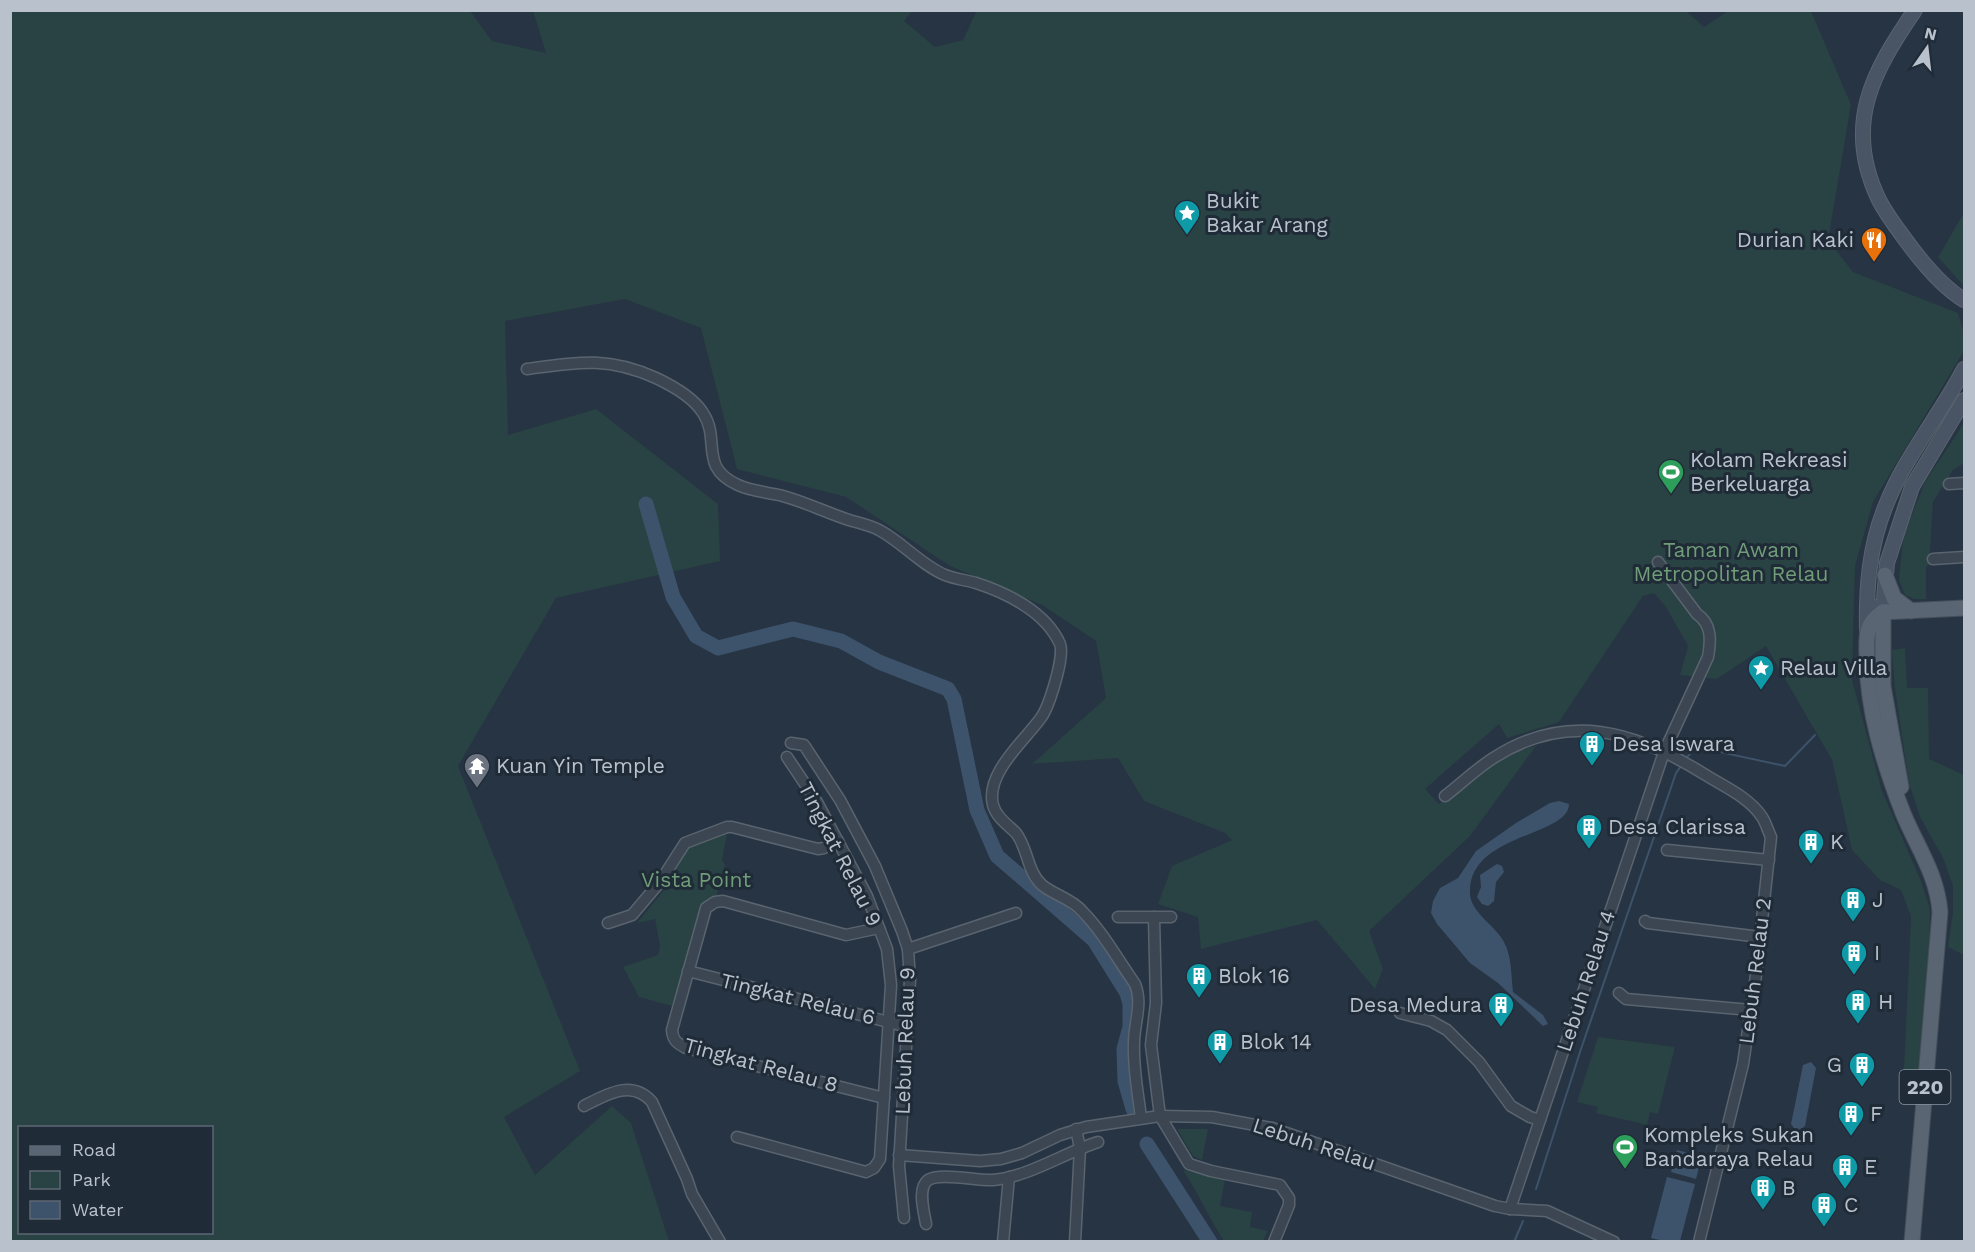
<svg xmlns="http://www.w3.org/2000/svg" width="1975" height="1252" font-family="'Work Sans',sans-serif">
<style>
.green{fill:#294243;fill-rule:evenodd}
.water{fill:#3d536b}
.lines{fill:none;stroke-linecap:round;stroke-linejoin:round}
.stream{stroke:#3d536b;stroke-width:2}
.river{stroke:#3d536b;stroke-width:15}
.minor-casing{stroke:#59646f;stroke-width:13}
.secondary-casing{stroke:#59646f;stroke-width:16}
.primary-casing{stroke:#454f5b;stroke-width:17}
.minor{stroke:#3b4652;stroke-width:10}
.secondary{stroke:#495565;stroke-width:14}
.primary{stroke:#596572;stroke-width:15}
.labels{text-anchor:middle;stroke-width:6;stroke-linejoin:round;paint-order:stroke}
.shield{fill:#202b38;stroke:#8a94a0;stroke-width:1.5}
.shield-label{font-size:20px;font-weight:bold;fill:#b8c1cc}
.poi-label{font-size:21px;fill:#b8c1cc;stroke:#202b38;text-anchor:start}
.park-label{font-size:21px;fill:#709d78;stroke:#202b38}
.street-label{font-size:21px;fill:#b8c1cc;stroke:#202b38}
</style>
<rect width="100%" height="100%" fill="#273443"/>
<g class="green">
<path d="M977,10H1685L1704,27L1728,11H1811L1851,105L1828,240L1853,272L1958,313L1964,334V351L1873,502L1855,566L1852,680L1882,791L1921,881L1930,909L1929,964L1918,1092L1903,1090L1911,917L1901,890L1880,880L1852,850L1832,760L1766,646L1717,679L1680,675L1688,646L1666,607L1654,593L1643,596L1559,722L1507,738L1499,724L1425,789L1439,804L1501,756L1536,746L1470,836L1369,931L1383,969L1375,989L1317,920L1201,949L1198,917L1158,904L1172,866L1232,840L1225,833L1144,801L1118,758L1032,764L1106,698L1096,641L1042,605L950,566L846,497L737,469L701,328L625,299L505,321L508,435L596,409L718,504L720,561L556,598L458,766L580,1071L504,1117L535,1175L612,1106L631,1123L669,1241H11L10,11H470L492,41L546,53L533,11H912L904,21L935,47L963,40ZM20,1128H212V1232H20Z"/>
<path d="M1964,213V286L1938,257Z"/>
<path d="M1964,423V463L1953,470L1933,502L1929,565L1926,566V599H1914L1905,595L1899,580L1903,537L1925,482Z"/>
<path d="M1905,648L1907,688H1928L1929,759L1964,775V955L1948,947L1953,912V886L1943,858L1920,817L1909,783L1895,689L1892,650Z"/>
<path d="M727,834L722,860L725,865L716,897L695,932L672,1006L639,997L623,967L658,955L660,946L655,919L637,923L665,889L688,848Z"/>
<path d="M1598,1037L1675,1047L1658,1114L1650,1112L1647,1125L1596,1113L1598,1107L1577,1102Z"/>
<path d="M1177,1129H1208L1202,1160L1193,1156Z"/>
<path d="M1183,1170L1225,1179L1220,1206L1252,1212L1250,1227L1268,1231L1263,1241H1224C1209,1218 1198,1193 1183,1170Z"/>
</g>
<g class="water">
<path d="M1559,801L1569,804C1569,837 1467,833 1470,894C1471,913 1496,926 1504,942C1512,957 1511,975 1513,992L1543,1015L1548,1024L1543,1026L1498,983L1470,963L1437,924L1431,913L1433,901L1440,888L1458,878L1476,851L1516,823L1550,803Z"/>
<path d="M1497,864L1502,866L1504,872L1496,882L1494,901L1488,906L1482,904L1477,897L1481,887L1480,875Z"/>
<path d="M1811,1062L1816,1068L1805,1126L1797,1132L1791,1124L1803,1065Z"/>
<path d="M1677,1150L1702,1156L1696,1179L1671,1172Z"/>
<path d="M1667,1177L1695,1184L1680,1241H1664L1651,1238Z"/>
</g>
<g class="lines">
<g class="stream">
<path d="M1685,759L1697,747L1785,766L1815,735"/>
<path d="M1536,1189L1581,1049L1676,773L1681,766"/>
<path d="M1514,1242L1523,1221"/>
</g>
<g class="river">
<path d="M646,504L673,597L696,636L718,648L793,629L841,641L879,662L948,689L954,699L977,810L997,856L1094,940L1127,993L1130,1004V1027L1124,1049L1125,1081L1133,1109"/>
<path d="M1147,1144L1210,1242"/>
</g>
<g class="minor-casing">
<g id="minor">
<path d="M527,369C577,362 608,356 656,378C673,386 693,397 703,413C721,440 698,467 738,485C751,491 765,492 779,495C803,501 825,512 849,520C859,523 870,525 879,530C902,542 921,565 945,575C955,579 966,580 976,583C1007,593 1046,612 1060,644C1065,656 1049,708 1040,719C1024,741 985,774 993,805C996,817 1008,825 1016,833C1028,848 1027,872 1042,885C1054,895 1072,899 1082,911C1103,932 1118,960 1135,984C1143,1004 1134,1023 1134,1043C1133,1068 1138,1093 1141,1118"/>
<path d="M1949,484L1964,483"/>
<path d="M1933,559L1964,557"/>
<path d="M791,743L804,745L840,800L875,866L902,931L908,949L910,980L899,1166L904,1218"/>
<path d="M1445,796C1462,783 1477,768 1495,757C1568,711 1635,731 1704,774C1723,786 1749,797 1762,817C1766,823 1768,831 1771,837L1756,975L1743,1064L1699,1242"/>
<path d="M1667,850L1769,860"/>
<path d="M1118,917H1171"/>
<path d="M1154,917L1156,1003L1151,1045L1160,1116L1189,1164L1211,1171L1280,1185L1289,1198V1205L1274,1242"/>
<path d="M1645,921L1648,923L1760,937"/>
<path d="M608,923L632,915L660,882L685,843L727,827H732L818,849L824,848L838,841"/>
<path d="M879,928L846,935L723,901L715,902L706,908L672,1030C673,1041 677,1043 686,1048L884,1098"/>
<path d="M908,949L1016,913"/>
<path d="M688,971L908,1027"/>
<path d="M1619,993L1626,999L1751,1010"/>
<path d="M1400,1013L1431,1021L1447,1030L1479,1062L1511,1106L1530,1117L1540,1120"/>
<path d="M584,1106C607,1094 632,1079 652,1102L687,1179L692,1194L720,1242"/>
<path d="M737,1137L866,1172L874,1168L880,1159L891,985L887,949L867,896L817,802L787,757"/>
<path d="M899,1155L980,1161L1001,1159L1022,1153L1060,1135L1086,1127L1160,1116L1212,1117L1272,1128L1495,1206L1510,1209L1547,1211L1614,1242"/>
<path d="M1510,1209L1664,752L1708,657C1711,641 1712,624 1697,614L1658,562"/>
<path d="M926,1224C924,1212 917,1188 928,1180C940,1172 977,1181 993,1180C1028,1177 1064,1153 1098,1142"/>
<path d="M1003,1242L1009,1177"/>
<path d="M1075,1242L1080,1148L1076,1129"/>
</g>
</g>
<g class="secondary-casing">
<g id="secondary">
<path d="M1915,10C1872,73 1843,125 1879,200C1885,212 1894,224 1902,235C1917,256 1942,287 1964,300"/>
<path d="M1874,607L1883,612L1887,563L1912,487L1964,400"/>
<path d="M1867,633C1866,589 1869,546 1886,505C1905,457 1940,415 1964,369"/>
</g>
</g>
<g class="primary-casing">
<g id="primary">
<path d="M1885,575L1894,598L1911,611"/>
<path d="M1883,612C1863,625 1867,640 1867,661C1868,713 1884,764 1903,813C1917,847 1937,874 1940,912L1912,1242"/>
<path d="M1883,612V686L1901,787"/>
<path d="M1883,612L1964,608"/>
</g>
</g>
<use href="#minor" class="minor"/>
<use href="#secondary" class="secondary"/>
<use href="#primary" class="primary"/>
</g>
<defs>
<g id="sight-pin" transform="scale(1.35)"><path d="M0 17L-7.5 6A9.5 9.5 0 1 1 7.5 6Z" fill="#0f9aa8" stroke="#202b38"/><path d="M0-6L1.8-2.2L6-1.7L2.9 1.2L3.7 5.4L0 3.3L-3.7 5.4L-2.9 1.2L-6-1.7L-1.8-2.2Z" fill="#fff"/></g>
<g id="restaurant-pin" transform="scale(1.35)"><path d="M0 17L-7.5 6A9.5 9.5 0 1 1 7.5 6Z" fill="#e8710a" stroke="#202b38"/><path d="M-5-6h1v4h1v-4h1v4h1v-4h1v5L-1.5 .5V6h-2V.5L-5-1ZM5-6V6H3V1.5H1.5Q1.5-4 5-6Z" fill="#fff"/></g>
<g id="stadium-pin" transform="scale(1.35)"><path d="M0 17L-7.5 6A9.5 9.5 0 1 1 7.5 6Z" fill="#2e9e5b" stroke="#202b38"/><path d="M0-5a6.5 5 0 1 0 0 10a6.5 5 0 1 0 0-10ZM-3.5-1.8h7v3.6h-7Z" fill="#fff"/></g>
<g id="building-pin" transform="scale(1.35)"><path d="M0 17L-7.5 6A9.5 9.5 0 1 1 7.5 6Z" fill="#0f9aa8" stroke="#202b38"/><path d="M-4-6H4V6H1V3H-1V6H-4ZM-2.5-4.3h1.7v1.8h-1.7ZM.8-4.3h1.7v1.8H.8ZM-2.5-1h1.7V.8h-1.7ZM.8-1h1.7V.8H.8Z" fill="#fff"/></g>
<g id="temple-pin" transform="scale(1.35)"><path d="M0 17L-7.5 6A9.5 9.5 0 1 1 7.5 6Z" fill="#6b7280" stroke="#202b38"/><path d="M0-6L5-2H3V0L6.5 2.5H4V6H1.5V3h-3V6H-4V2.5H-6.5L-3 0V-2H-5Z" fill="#fff"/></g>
</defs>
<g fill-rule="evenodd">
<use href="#sight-pin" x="1187" y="213"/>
<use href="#restaurant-pin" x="1874" y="240"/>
<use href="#stadium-pin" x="1671" y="472"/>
<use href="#sight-pin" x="1761" y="668"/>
<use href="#building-pin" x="1592" y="744"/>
<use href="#temple-pin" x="477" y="766"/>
<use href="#building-pin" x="1589" y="827"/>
<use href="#building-pin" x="1811" y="842"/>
<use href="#building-pin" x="1853" y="900"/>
<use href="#building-pin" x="1854" y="953"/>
<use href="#building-pin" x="1199" y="976"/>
<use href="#building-pin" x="1858" y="1002"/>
<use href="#building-pin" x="1501" y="1005"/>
<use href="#building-pin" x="1220" y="1042"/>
<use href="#building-pin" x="1862" y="1065"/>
<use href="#building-pin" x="1851" y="1114"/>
<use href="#stadium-pin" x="1625" y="1147"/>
<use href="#building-pin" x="1845" y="1167"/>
<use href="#building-pin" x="1763" y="1188"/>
<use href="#building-pin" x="1824" y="1205"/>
</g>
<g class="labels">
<rect class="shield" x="1899.5" y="1070" width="51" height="34" rx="4.5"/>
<g class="shield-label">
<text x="1925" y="1094">220</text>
</g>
<g class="poi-label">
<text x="1206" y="208">Bukit<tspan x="1206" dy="24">Bakar Arang</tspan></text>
<text x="1854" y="247" text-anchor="end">Durian Kaki</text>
<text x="1690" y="467">Kolam Rekreasi<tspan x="1690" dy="24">Berkeluarga</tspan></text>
<text x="1780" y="675">Relau Villa</text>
<text x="1612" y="751">Desa Iswara</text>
<text x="496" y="773">Kuan Yin Temple</text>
<text x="1608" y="834">Desa Clarissa</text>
<text x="1830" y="849">K</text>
<text x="1872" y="907">J</text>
<text x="1874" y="960">I</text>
<text x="1218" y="983">Blok 16</text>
<text x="1878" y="1009">H</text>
<text x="1482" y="1012" text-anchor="end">Desa Medura</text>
<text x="1240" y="1049">Blok 14</text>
<text x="1842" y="1072" text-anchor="end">G</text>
<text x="1870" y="1121">F</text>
<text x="1644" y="1142">Kompleks Sukan<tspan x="1644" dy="24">Bandaraya Relau</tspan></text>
<text x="1864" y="1174">E</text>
<text x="1782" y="1195">B</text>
<text x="1844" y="1212">C</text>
</g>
<g class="park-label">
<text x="1731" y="557">Taman Awam<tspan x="1731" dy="24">Metropolitan Relau</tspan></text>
<text x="696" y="887">Vista Point</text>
</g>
<g class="street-label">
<text transform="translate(840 854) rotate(63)" y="7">Tingkat Relau 9</text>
<text transform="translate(1755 971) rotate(-83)" y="7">Lebuh Relau 2</text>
<text transform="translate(1586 981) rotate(-72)" y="7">Lebuh Relau 4</text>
<text transform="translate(798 999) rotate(14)" y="7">Tingkat Relau 6</text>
<text transform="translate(905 1041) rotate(-88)" y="7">Lebuh Relau 9</text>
<text transform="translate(761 1065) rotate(15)" y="7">Tingkat Relau 8</text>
<text transform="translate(1314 1144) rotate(18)" y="7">Lebuh Relau</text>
</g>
</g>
<rect width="1975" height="1252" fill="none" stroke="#b8c1cc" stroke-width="24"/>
<rect x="18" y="1126" width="195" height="108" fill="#202b38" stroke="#5d6773" stroke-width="1.5"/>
<rect x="30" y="1146" width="30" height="9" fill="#596572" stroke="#5d6773" stroke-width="1.5"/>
<text x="72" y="1156" font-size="18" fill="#b8c1cc">Road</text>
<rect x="30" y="1171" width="30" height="18" fill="#294243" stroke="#5d6773" stroke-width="1.5"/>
<text x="72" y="1186" font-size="18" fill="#b8c1cc">Park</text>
<rect x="30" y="1201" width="30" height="18" fill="#3d536b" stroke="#5d6773" stroke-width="1.5"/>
<text x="72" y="1216" font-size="18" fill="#b8c1cc">Water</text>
<g transform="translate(1927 48) rotate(14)" stroke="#202b38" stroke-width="4.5" paint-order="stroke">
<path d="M0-4.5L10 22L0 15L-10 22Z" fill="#b8c1cc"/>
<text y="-9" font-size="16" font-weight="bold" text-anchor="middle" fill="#b8c1cc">N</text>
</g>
</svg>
